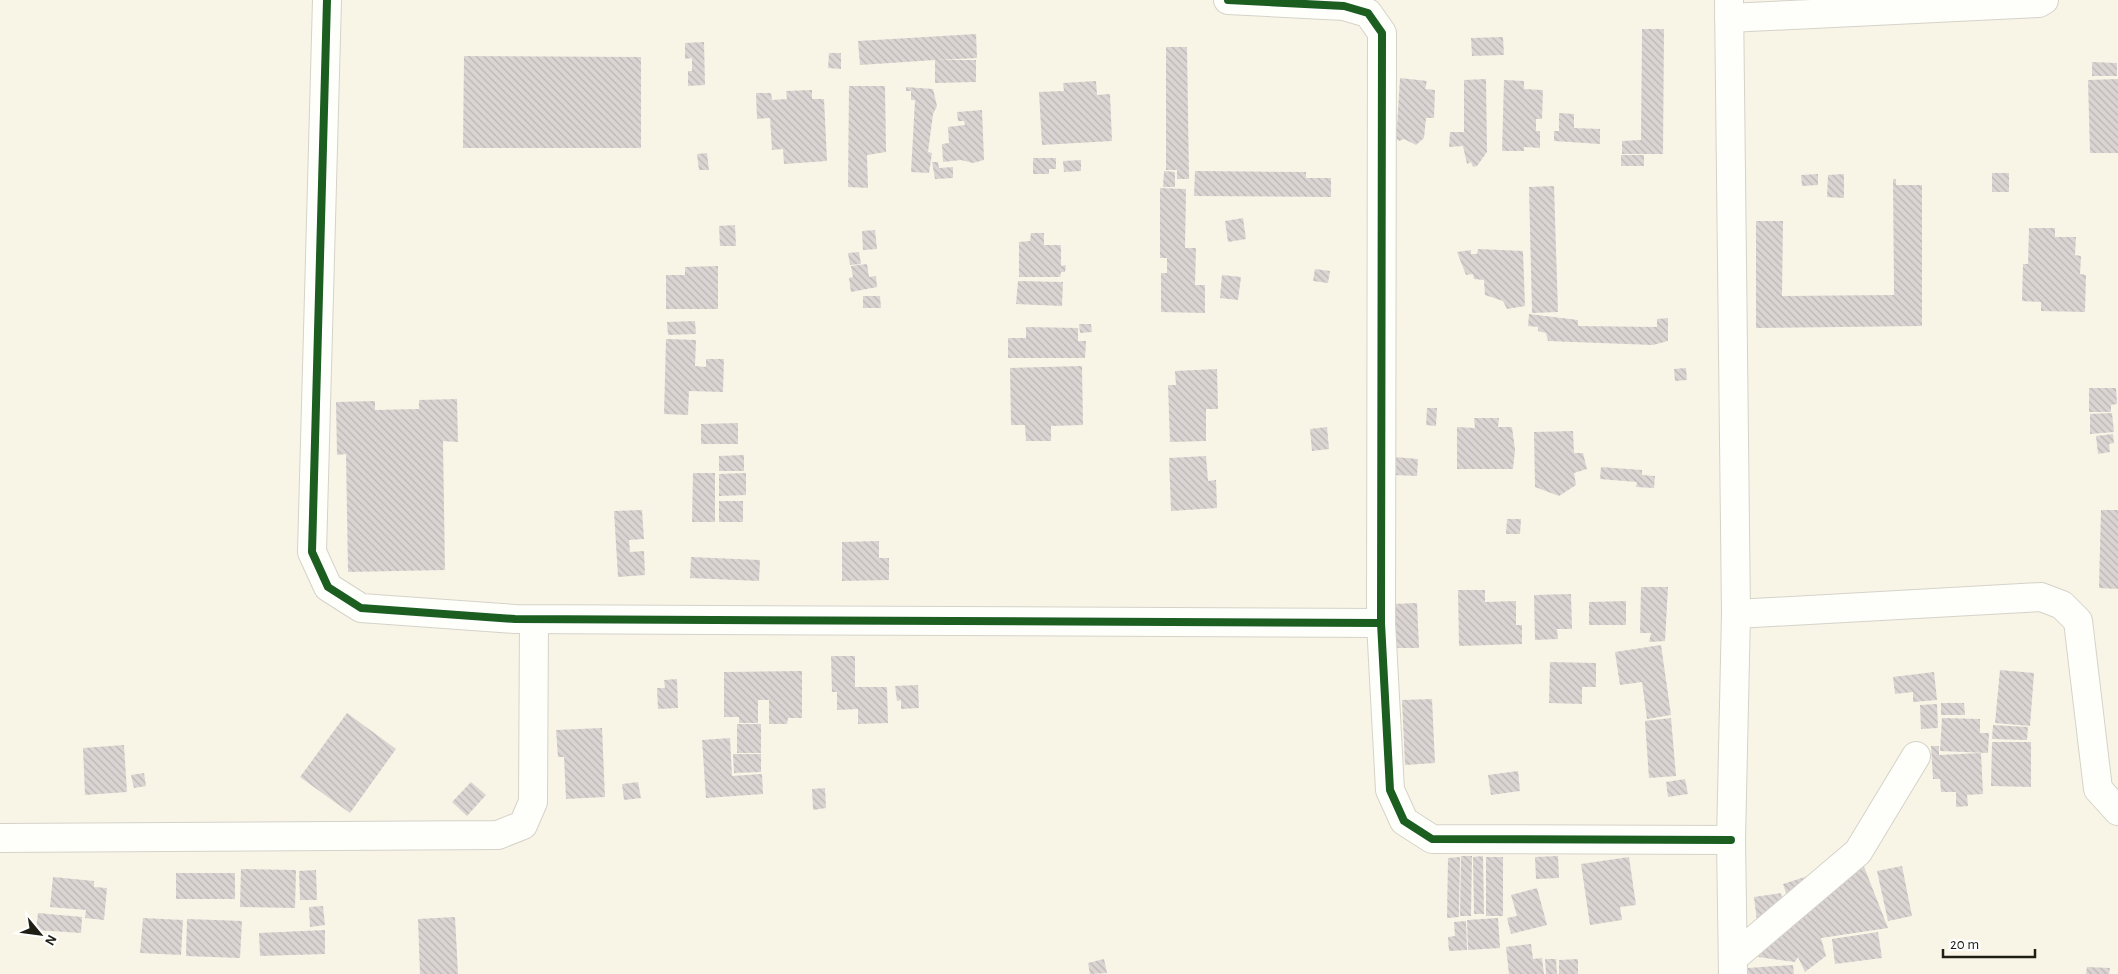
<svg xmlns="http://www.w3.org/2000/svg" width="2118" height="974" font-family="'Alegreya Sans',sans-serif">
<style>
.building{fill:url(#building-back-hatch)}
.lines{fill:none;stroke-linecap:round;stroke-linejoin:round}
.minor-casing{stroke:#d5d3c8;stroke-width:30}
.minor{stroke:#fefefb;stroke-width:28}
.cycleway-casing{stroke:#fff;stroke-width:11}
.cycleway{stroke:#1b5e20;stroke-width:8}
</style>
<defs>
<pattern id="building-back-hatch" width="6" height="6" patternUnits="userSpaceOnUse" patternTransform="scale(1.25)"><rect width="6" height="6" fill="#dad5d2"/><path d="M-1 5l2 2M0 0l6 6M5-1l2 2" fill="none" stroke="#bbb6b3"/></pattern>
</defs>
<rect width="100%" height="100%" fill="#f8f5e7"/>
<g class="building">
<path d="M1642,29H1664L1663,154H1622V141L1641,140Z"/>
<path d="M976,34L977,58L938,60H976V82L935,83V60L860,65L858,41Z"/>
<path d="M1503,37L1504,55L1472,56L1471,38Z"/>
<path d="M704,42L705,85L688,86V71H692V58L685,59V43Z"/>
<path d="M1166,47H1187L1189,179H1177V170H1166Z"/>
<path d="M829,53H841V69L828,68Z"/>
<path d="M464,56L641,57V148H463Z"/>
<path d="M2092,62L2117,63V76H2092Z"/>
<path d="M1400,78L1427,81L1425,89L1435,90L1434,118H1426L1424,138L1416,145L1404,139L1399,141L1387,130L1389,128L1397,127Z"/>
<path d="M1486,79L1487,152L1477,166L1473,167L1471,162L1467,164L1463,146L1449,147L1450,132H1464V80Z"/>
<path d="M2118,79V153H2090L2088,80Z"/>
<path d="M1504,80L1524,81V89L1543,90L1542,119H1536V131H1540V148L1524,147V151H1502Z"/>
<path d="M1096,81L1097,95L1110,94L1112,141L1042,145L1039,92L1064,91L1063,83Z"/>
<path d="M849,86H885L886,152L867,155L868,188L848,187Z"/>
<path d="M906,87L933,89L937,106L933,114L928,152L932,153L929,173L911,172L915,100H911V91H906Z"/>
<path d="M812,90V99H824L827,161L784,164L783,149L772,150L770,118L757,119L756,93H771L772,100L787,99L786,91Z"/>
<path d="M982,110L984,160L973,163L961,160L943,162L942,144L949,143L948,127L965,125L964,121H958L957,112Z"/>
<path d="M1559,113L1574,114V128L1600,129V144L1554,141V131H1559Z"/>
<path d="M707,153L709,170H699L697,154Z"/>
<rect x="1621" y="155" width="23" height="11"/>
<path d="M1033,158H1056V169H1049V174H1033Z"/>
<path d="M1081,160V171L1064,172L1063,161Z"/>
<path d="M932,162H938L939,168L953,167V178L935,179Z"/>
<path d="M1164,171L1175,172V187H1163Z"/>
<path d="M1195,171L1306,172V178H1331V197L1194,196Z"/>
<rect x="1992" y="173" width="17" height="19"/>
<path d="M1818,174V185L1802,186L1801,175Z"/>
<path d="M1844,174V198L1827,197L1828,175Z"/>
<path d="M1893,179H1896V185H1922V326L1756,328V221H1783L1782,296L1894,295Z"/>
<path d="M1554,186L1558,312L1532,313L1529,187Z"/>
<path d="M1160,188L1186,189L1185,248H1196L1195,285H1205V313L1161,312V273H1167V258H1160Z"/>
<path d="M1243,218L1246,239L1228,242L1225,221Z"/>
<path d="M735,225L736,246H720L719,226Z"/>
<path d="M2029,228H2055V237H2076L2075,255L2081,256L2080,274L2086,275L2085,312L2041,311V302L2022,301L2023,264H2028Z"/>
<path d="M875,230L877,249L863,250L862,231Z"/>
<path d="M1031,233H1044V245H1061V266L1066,265L1065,272H1061L1060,277H1019V242L1030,241Z"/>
<path d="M1478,249L1523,251L1525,306L1507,309L1503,301L1485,295L1484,280L1474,279L1473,274L1466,275L1457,252L1471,250V254H1477Z"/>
<path d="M859,252L861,264L850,265L848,253Z"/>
<path d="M867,264L869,277L876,276L877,287L851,292L849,278L853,277L851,266Z"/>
<path d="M718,266V309H666V275H685V267Z"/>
<path d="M1315,269L1330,271L1328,283L1313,281Z"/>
<path d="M1222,275L1241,277L1238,300L1220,298Z"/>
<path d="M1018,281L1063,282L1062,306L1016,304Z"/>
<path d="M863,296H880L881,308H863Z"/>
<path d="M1529,314L1578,320V326L1657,327V319L1668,318V341L1653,345L1548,341L1546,333L1538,331V327L1528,326Z"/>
<path d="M695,321L696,334L668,335L667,322Z"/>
<path d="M1079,324H1091L1092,332L1080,333Z"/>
<path d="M1026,327L1078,328V341H1086L1085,358H1008V338H1026Z"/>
<path d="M666,339L696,340L695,366L706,367V359H724L723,392L689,391L688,415L664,414Z"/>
<path d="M1082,366L1083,425L1051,426V441H1026L1025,425H1011L1010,368Z"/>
<path d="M1686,368L1687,380L1675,381L1674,369Z"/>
<path d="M1217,369L1218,409H1206V441L1170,442L1168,385H1176L1175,371Z"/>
<path d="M2089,388H2116L2117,404L2111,405V412H2089Z"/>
<path d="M457,399L458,442L443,441L445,570L348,572L346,454L337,455L336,402L375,401V410L419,409V400Z"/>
<path d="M1427,408H1437L1436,426L1426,425Z"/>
<path d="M2112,413L2114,432L2090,434V414Z"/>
<path d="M1474,418H1499L1498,427H1512L1515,450L1513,469H1457V427L1475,428Z"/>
<path d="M738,423V444H701V424Z"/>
<path d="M1327,427L1329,449L1312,451L1310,429Z"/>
<path d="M1573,431L1574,453H1583L1587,469L1574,473L1576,485L1559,496L1535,487L1534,432Z"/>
<path d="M2113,434L2114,443L2109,444L2110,452L2098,454L2096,436Z"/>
<path d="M744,455V471H719V456Z"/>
<path d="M1206,456L1208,481L1216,480L1217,508L1171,511L1169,458Z"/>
<path d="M1395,457L1418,459L1417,476L1393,475Z"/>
<path d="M1601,467L1642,470V475L1655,476L1654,488L1636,487L1637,482L1600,479Z"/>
<path d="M693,473H715V522H692Z"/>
<path d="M746,473V495L719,496V474Z"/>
<rect x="719" y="501" width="24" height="21"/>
<path d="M642,510L644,539L629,540L630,552L644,551L645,575L618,577L614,511Z"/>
<path d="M2101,510H2118V589L2099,588Z"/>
<path d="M1507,519H1521L1520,534H1506Z"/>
<path d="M879,541V558H889V580L842,581V542Z"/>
<path d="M691,557L760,560L759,581L690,578Z"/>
<path d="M1641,587H1668L1665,641L1649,642L1651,633H1640Z"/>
<path d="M1458,590H1485V602L1516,601V625H1522V644L1459,646Z"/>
<path d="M1571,594L1572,629H1557L1558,639L1535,640L1534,595Z"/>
<path d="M1626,601V625H1589V602Z"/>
<path d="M1417,603L1419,648H1394L1392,604Z"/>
<path d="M1661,645L1671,715L1647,719L1642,682L1620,685L1615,652Z"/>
<path d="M831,656H855V687H887L888,723L858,724V709L837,710V692H832Z"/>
<path d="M1550,662L1596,663V687H1582V704L1549,703Z"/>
<path d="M2000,670L2034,673L2030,726L1995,723Z"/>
<path d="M802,671V718H788L787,724H769V700H758V723H739V717H724V672Z"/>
<path d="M1934,672L1937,700L1913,702V692L1895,694L1893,677Z"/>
<path d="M677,679L678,708L658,709L657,688H665L664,680Z"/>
<path d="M918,685L919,708L901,709V700L897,701L895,686Z"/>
<path d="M1432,699L1435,763L1405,765L1402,700Z"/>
<path d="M1941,703H1964L1965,715H1941Z"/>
<path d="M1937,704L1938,728L1921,729L1920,705Z"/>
<path d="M347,713L396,749L350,813L300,777Z"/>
<path d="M1671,718L1676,776L1649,778L1645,721Z"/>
<path d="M1942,718L1980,719V733H1989L1988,753L1940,751Z"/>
<rect x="737" y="724" width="24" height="29"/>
<path d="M1993,725L2028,727L2027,740L1992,739Z"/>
<path d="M602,728L605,797L566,799L564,757H558L556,730Z"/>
<path d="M730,738L732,776L762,774L763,794L706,798L702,740Z"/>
<path d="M1992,742H2031V787L1991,786Z"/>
<path d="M124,745L127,792L85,795L83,748Z"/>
<path d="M1931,746H1939V755L1981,753L1983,794L1967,795L1968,806L1956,807V792H1941L1940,779H1933Z"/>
<path d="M733,754H761V772L734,773Z"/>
<path d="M1518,771L1520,791L1491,795L1488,775Z"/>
<path d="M144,773L146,786L134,788L131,775Z"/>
<path d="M1685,779L1688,794L1668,797L1666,782Z"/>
<path d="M471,782L486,795L467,816L452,802Z"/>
<path d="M638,782L641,798L624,800L622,784Z"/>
<path d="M825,788L826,808L813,810L812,789Z"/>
<path d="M1461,856H1472L1471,916H1460Z"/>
<path d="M1483,856L1484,914H1474L1473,857Z"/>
<path d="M1558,856L1559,878L1536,879L1535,857Z"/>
<path d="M1460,857L1459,917L1447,918L1448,858Z"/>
<rect x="1486" y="857" width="17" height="59"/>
<path d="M1629,857L1636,905L1620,907L1622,920L1590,925L1581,864Z"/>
<path d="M1861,859L1888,928L1821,938L1826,956L1805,972L1798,957L1795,962L1758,957L1793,914L1783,884Z"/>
<path d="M1902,866L1912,916L1888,921L1877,871Z"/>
<path d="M241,869L296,870L295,908L240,907Z"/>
<path d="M316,870L317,900H300L299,871Z"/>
<rect x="176" y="873" width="59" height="26"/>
<path d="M53,877L94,881V887L107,888L104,920L85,918L86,910L50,907Z"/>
<path d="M1537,888L1547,925L1511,934L1507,918L1517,916L1511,895Z"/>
<path d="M1781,893L1785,916L1757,921L1754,897Z"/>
<path d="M323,906L325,925L310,927L309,907Z"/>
<path d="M38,913L82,917L81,933L36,930Z"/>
<path d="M455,917L458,974H420L418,919Z"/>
<path d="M143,918L183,920L181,955L140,953Z"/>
<path d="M1498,918L1500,948L1468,950L1467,920Z"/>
<path d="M187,919L242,921L240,958L186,956Z"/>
<path d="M1466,921L1467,950L1449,951L1448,937L1455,936L1454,922Z"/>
<path d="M325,930V954L260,956L259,933Z"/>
<path d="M1878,932L1882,958L1835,964L1832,939Z"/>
<path d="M1531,944L1533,959L1542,958L1544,974H1509L1506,947Z"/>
<path d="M1104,959L1107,973L1090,974L1088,963Z"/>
<path d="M1545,959H1556L1557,974H1546Z"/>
<path d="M1578,959V974H1559V960Z"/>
<path d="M1793,965L1794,974H1748V968Z"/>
<path d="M2087,967L2110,968L2109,974H2086Z"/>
</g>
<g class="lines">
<g class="minor-casing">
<g id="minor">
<path d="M327,0L312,552L328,587L361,608L515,619L1381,623"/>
<path d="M1228,0L1344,6L1368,13L1382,33L1381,623L1390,790L1404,821L1432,839L1731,840"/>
<path d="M1729,0L1736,614L1731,840L1733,974"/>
<path d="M1729,18L2039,3L2044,0"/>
<path d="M1736,614L2041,597L2062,605L2078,621L2098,789L2118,811"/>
<path d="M0,838L498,835L523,825L533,802L534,620"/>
<path d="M1733,958L1858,852L1916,756"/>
</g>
</g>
<use href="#minor" class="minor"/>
<g class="cycleway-casing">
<g id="cycleway">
<path d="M327,0L312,552L328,587L361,608L515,619L1381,623"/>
<path d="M1228,0L1344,6L1368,13L1382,33L1381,623L1390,790L1404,821L1432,839L1731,840"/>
</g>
</g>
<use href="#cycleway" class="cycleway"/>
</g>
<g transform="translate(40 934) rotate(119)" stroke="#ffffff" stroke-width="4" paint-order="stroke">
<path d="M0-4L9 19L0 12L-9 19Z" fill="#1f1e15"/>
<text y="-8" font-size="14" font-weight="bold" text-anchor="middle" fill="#1f1e15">N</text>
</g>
<path d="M1943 949v8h92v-8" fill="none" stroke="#1f1e15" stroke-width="2.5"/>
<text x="1950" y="949" font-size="15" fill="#1f1e15" stroke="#ffffff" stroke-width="4" paint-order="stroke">20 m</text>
</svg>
